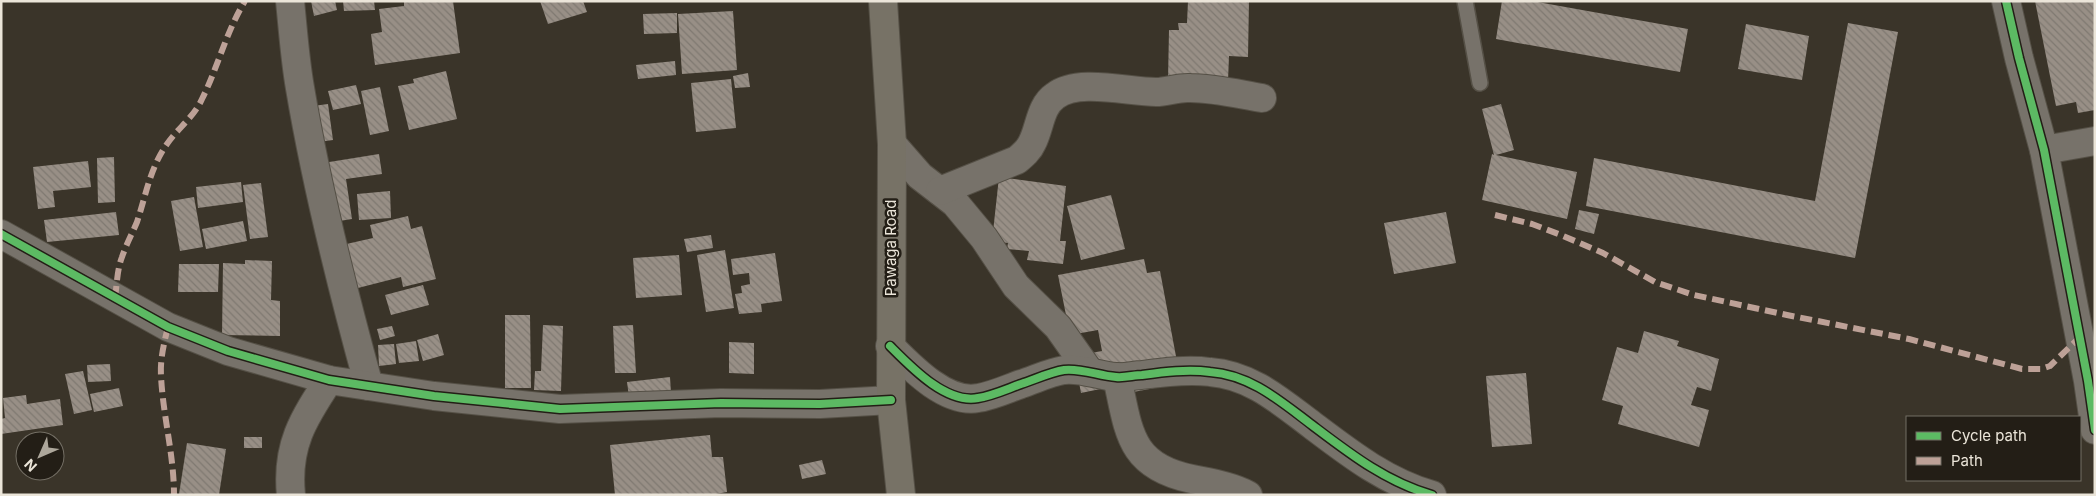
<svg xmlns="http://www.w3.org/2000/svg" width="2096" height="496" font-family="Inter,sans-serif">
<style>
.building{fill:url(#building-back-hatch)}
.lines{fill:none;stroke-linecap:round;stroke-linejoin:round}
.service-casing{stroke:#555046;stroke-width:18}
.minor-casing{stroke:#555046;stroke-width:30}
.secondary-casing{stroke:#555046;stroke-width:30}
.service{stroke:#77726a;stroke-width:15}
.minor{stroke:#77726a;stroke-width:28}
.secondary{stroke:#777266;stroke-width:28}
.quiet{stroke:#bda197;stroke-width:6;stroke-dasharray:12 6;stroke-linecap:butt}
.cycleway-casing{stroke:#231e16;stroke-width:11}
.cycleway{stroke:#5cba63;stroke-width:8}
.labels{text-anchor:middle;stroke-width:5;stroke-linejoin:round;paint-order:stroke}
.street-label{font-size:15px;fill:#ebe5d9;stroke:#231e16}
</style>
<defs>
<pattern id="building-back-hatch" width="6" height="6" patternUnits="userSpaceOnUse" patternTransform="scale(1.25)"><rect width="6" height="6" fill="#988f86"/><path d="M-1 5l2 2M0 0l6 6M5-1l2 2" fill="none" stroke="#7f7971"/></pattern>
</defs>
<rect width="100%" height="100%" fill="#3a3429"/>
<g class="building">
<path d="M311,1H335L337,10L314,16Z"/>
<path d="M343,1H374L375,10L344,11Z"/>
<path d="M404,1H453L460,53L375,65L371,34L382,32L379,9L404,6Z"/>
<path d="M540,1H583L587,12L548,24Z"/>
<path d="M1188,1H1249L1248,57L1229,56L1228,81L1168,80L1169,30H1179L1178,23H1187Z"/>
<path d="M1502,1H1532L1688,29L1680,72L1496,39Z"/>
<path d="M2035,1H2095V110L2078,113L2076,102L2056,106Z"/>
<path d="M733,11L737,70L682,74L678,14Z"/>
<path d="M677,13V33L644,34L643,14Z"/>
<path d="M1848,23L1898,32L1855,258L1586,206L1594,158L1815,201Z"/>
<path d="M1746,24L1809,36L1802,80L1738,69Z"/>
<path d="M675,61L676,75L638,79L636,65Z"/>
<path d="M446,71L457,119L409,130L398,86L414,83L413,79Z"/>
<path d="M748,73L750,87L735,88L733,76Z"/>
<path d="M731,79L736,128L696,132L691,83Z"/>
<path d="M356,85L361,104L333,110L328,91Z"/>
<path d="M380,87L389,131L370,135L361,91Z"/>
<path d="M328,104L333,140L319,142L313,106Z"/>
<path d="M1501,104L1514,150L1496,155L1577,172L1567,219L1482,200L1492,154L1494,155L1482,109Z"/>
<path d="M379,154L382,174L346,179L352,219L333,222L323,163Z"/>
<path d="M114,157L115,202L98,203L97,158Z"/>
<path d="M88,161L91,187L53,191L55,207L38,209L33,167Z"/>
<path d="M999,177L1066,186L1060,241H1066L1063,264L1027,260L1029,251L1007,249L1008,243L992,241Z"/>
<path d="M241,182L243,202L198,208L196,187Z"/>
<path d="M261,183L268,237L250,239L243,185Z"/>
<path d="M390,191L391,218L359,220L357,194Z"/>
<path d="M1111,195L1125,249L1081,260L1067,206Z"/>
<path d="M194,197L203,247L180,251L171,201Z"/>
<path d="M1579,210L1599,214L1594,234L1575,229Z"/>
<path d="M116,212L119,235L47,242L44,220Z"/>
<path d="M1446,212L1456,263L1394,274L1384,223Z"/>
<path d="M408,216L411,229L422,226L436,279L403,287L401,277L354,289L342,245L373,238L370,225Z"/>
<path d="M243,221L247,241L206,249L202,229Z"/>
<path d="M711,235L713,248L687,252L684,239Z"/>
<path d="M725,250L734,308L706,312L697,255Z"/>
<path d="M775,253L782,301L761,304L762,312L739,314L735,294L742,293L741,286L750,284L749,273L733,275L731,259Z"/>
<path d="M679,255L682,295L636,298L633,258Z"/>
<path d="M1144,259L1147,273L1160,271L1181,383L1107,397L1105,388L1081,393L1074,356L1102,351L1098,330L1070,335L1058,275Z"/>
<path d="M245,260L272,261L271,300L280,301V336L222,335L223,263L245,264Z"/>
<path d="M179,264H219L218,292H178Z"/>
<path d="M423,285L429,305L391,315L385,295Z"/>
<path d="M505,315H530L531,388H505Z"/>
<path d="M543,325L563,326L561,391L534,390L535,371H541Z"/>
<path d="M633,325L636,373H615L613,326Z"/>
<path d="M392,326L395,336L380,340L377,329Z"/>
<path d="M1644,331L1679,341L1677,346L1719,359L1711,391L1697,387L1691,405L1709,410L1699,447L1618,424L1623,406L1602,400L1617,347L1638,353Z"/>
<path d="M438,334L444,355L423,361L417,340Z"/>
<path d="M416,341L419,361L399,363L396,344Z"/>
<path d="M729,342L754,343V374L729,373Z"/>
<path d="M394,344L396,364L379,366L378,345Z"/>
<path d="M110,364L111,381L88,382L87,365Z"/>
<path d="M83,371L92,410L74,414L65,374Z"/>
<path d="M1526,373L1532,444L1492,447L1486,376Z"/>
<path d="M670,377L671,393L629,397L627,382Z"/>
<path d="M119,388L123,406L94,412L90,394Z"/>
<path d="M26,395L27,404L60,399L63,425L1,434V419L5,418L3,398Z"/>
<path d="M710,435L712,457H723L727,492L710,495H615L610,445Z"/>
<rect x="244" y="437" width="18" height="11"/>
<path d="M187,443L226,449L219,495L179,494Z"/>
<path d="M822,460L826,474L802,479L799,465Z"/>
</g>
<g class="lines">
<g class="service-casing">
<path id="service" d="M1465,1L1480,83"/>
</g>
<g class="minor-casing">
<g id="minor">
<path d="M290,1C293,30 295,60 300,88C317,189 342,288 369,386"/>
<path d="M2006,1L2019,58L2044,150L2088,381L2095,430"/>
<path d="M892,144L920,176L955,203L984,238L1016,286L1058,327L1089,371"/>
<path d="M2044,150L2095,141"/>
<path d="M940,191L1017,160C1023,155 1029,150 1032,143C1040,128 1040,106 1055,96C1078,78 1128,92 1156,92C1167,92 1179,87 1190,88C1214,88 1238,94 1262,98"/>
<path d="M1,234L168,327L228,351L329,380L434,396L560,409L721,403L820,404L891,400"/>
<path d="M890,346C911,367 946,404 978,398C992,396 1007,389 1021,384C1034,380 1050,372 1064,370C1082,368 1099,376 1116,377C1125,378 1134,375 1142,375C1164,372 1188,369 1210,372C1251,375 1280,401 1312,425C1349,453 1386,482 1432,495"/>
<path d="M1117,377C1129,432 1129,466 1192,479C1211,483 1231,486 1248,495"/>
<path d="M291,495C286,446 303,419 329,380"/>
</g>
</g>
<g class="secondary-casing">
<path id="secondary" d="M883,1L892,144L891,400L901,495"/>
</g>
<use href="#service" class="service"/>
<use href="#minor" class="minor"/>
<use href="#secondary" class="secondary"/>
<g class="quiet">
<path d="M1495,215L1532,224L1561,235L1603,253L1655,282L1694,295L1787,315L1909,339L2022,369H2041L2050,366L2079,338"/>
<path d="M115,298C117,284 117,270 122,257C126,245 132,234 137,222C146,195 150,168 167,144C178,128 194,117 202,99C218,67 226,32 245,1"/>
<path d="M168,327C164,343 160,359 161,376C163,416 174,455 174,495"/>
</g>
<g class="cycleway-casing">
<g id="cycleway">
<path d="M2006,1L2019,58L2044,150L2088,381L2095,430"/>
<path d="M1,234L168,327L228,351L329,380L434,396L560,409L721,403L820,404L891,400"/>
<path d="M890,346C911,367 946,404 978,398C992,396 1007,389 1021,384C1034,380 1050,372 1064,370C1082,368 1099,376 1116,377C1125,378 1134,375 1142,375C1164,372 1188,369 1210,372C1251,375 1280,401 1312,425C1349,453 1386,482 1432,495"/>
</g>
</g>
<use href="#cycleway" class="cycleway"/>
</g>
<g class="labels">
<g class="street-label">
<text transform="translate(891 248) rotate(-90)" y="5">Pawaga Road</text>
</g>
</g>
<rect width="2096" height="496" fill="none" stroke="#ebe5d9" stroke-width="5"/>
<rect x="1906" y="416" width="175" height="65" fill="#231e16" stroke="#736e64"/>
<rect x="1916" y="432" width="25" height="8" fill="#5cba63" stroke="#736e64"/>
<text x="1951" y="441" font-size="15" fill="#ebe5d9">Cycle path</text>
<rect x="1916" y="457" width="25" height="8" fill="#bda197" stroke="#736e64"/>
<text x="1951" y="466" font-size="15" fill="#ebe5d9">Path</text>
<g transform="translate(40 456) rotate(225)"><circle r="24" fill="#231e16" stroke="#736e64"/>
<path d="M0-4L9 19L0 12L-9 19Z" fill="#ada79b"/>
<text y="-8" font-size="14" font-weight="bold" text-anchor="middle" fill="#ebe5d9">N</text>
</g>
</svg>
